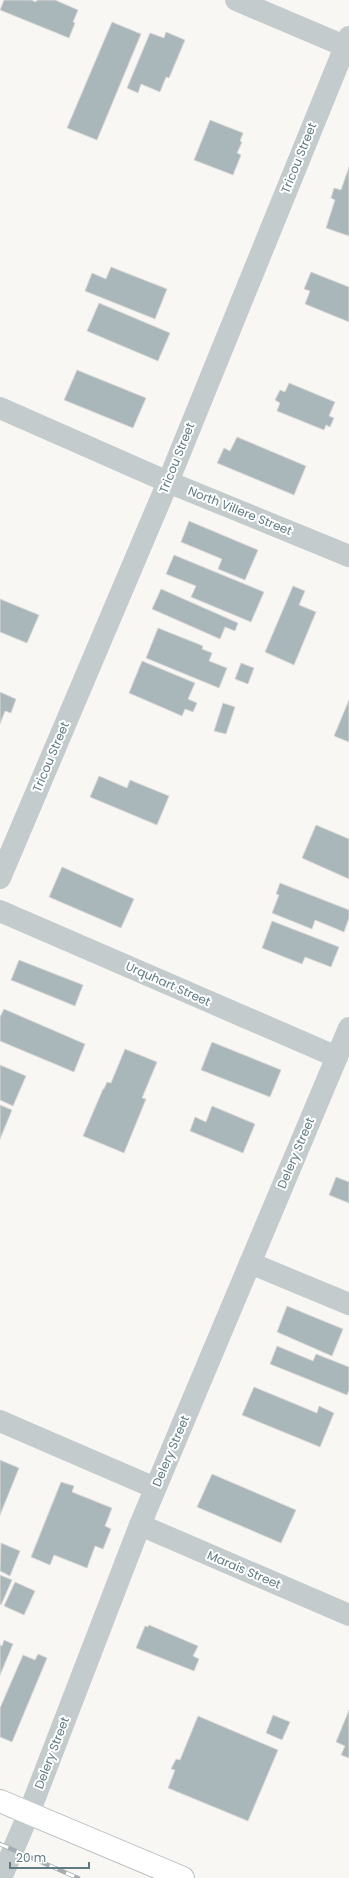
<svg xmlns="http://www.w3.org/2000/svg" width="349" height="1878" font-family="Poppins,sans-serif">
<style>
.building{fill:#aab7ba;stroke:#d9d8d6}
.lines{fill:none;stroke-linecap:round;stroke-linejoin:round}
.major-casing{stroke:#b7bec0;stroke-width:24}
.minor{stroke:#c4cbcd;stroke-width:22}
.major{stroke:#fff;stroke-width:22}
.rail-casing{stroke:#a4aeb2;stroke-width:4.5}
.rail{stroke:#fff;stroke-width:3;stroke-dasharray:9;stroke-linecap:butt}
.labels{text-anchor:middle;stroke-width:4;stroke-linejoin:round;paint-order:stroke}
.street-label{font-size:12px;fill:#5f7a82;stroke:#fff}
</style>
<rect width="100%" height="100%" fill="#f8f7f4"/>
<g class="building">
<path d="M4,0H31L36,2L37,0H55L78,10L73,22L75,23L69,38L0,10Z"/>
<path d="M112,22L141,34L97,140L67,128Z"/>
<path d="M166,32L185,40L169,78L166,77L160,92L141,84L138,93L127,88L150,33L164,38Z"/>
<path d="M210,120L243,133L240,141L242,142L237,153L241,155L233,175L194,160Z"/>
<path d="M349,167V236L326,228L335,200L331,198L334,188L341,190Z"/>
<path d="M111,267L167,289L155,319L85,291L92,273L106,279Z"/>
<path d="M311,272L349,287V322L305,304L310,291L304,289Z"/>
<path d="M99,303L170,333L158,361L87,331Z"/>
<path d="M77,370L146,398L133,428L64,400Z"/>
<path d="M289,383L335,402L329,416L334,418L330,427L326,425L324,430L277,411L280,403L275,400L280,390L285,392Z"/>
<path d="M237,437L306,466L294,495L217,463L224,448L230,451Z"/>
<path d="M189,521L258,550L245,580L218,569L222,559L181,542Z"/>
<path d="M174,555L264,592L251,622L191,597L196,586L166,574Z"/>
<path d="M293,586L305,591L299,605L316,612L294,665L265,652Z"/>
<path d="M161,589L238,623L235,631L225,627L220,639L152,609Z"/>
<path d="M0,599L39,615L27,643L0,632Z"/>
<path d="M158,628L203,646L202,649L212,653L209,661L227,668L219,688L146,658Z"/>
<path d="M142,661L195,683L188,699L197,703L193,712L185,709L182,716L129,693Z"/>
<path d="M241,663L254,668L248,684L235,679Z"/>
<path d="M0,692L16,699L11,713L5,711L0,724Z"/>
<path d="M349,700V742L334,736Z"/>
<path d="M223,703L235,707L226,734L214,731Z"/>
<path d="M99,776L127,788L130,780L169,796L157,825L90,797Z"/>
<path d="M316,825L349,839V879L302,858Z"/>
<path d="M62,867L134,899L121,928L49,897Z"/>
<path d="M280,883L349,910V918L344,932L315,920L312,929L272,913L279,895L276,894Z"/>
<path d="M272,921L339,947L331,967L305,957L302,964L262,948Z"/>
<path d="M19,960L83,985L75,1006L11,980Z"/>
<path d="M4,1009L85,1044L74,1072L0,1041V1017Z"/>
<path d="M212,1042L281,1070L270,1097L201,1070Z"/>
<path d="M125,1049L157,1062L142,1098L146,1099L124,1153L83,1136L103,1089H104L107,1082L111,1083Z"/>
<path d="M0,1065L26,1076L13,1106L0,1100Z"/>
<path d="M0,1105L12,1110L0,1139Z"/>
<path d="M212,1106L255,1124L243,1153L190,1131L195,1117L206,1122Z"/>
<path d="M336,1177L349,1182V1203L329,1195Z"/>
<path d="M287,1306L343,1329L332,1356L277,1332Z"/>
<path d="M277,1346L313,1361L316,1354L349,1367V1390L347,1395L270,1364Z"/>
<path d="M254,1387L317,1413L319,1406L334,1413L320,1447L242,1415Z"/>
<path d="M0,1460L19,1468L0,1515Z"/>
<path d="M212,1474L296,1510L281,1543L197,1507Z"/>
<path d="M61,1482L74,1486L72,1492L112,1508L105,1526L111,1529L103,1549L95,1546L87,1568L54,1555L50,1565L31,1557Z"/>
<path d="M1,1543L20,1551L10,1576L0,1571Z"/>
<path d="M0,1575L12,1580L1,1605L0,1604Z"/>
<path d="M15,1582L35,1591L24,1615L4,1606Z"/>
<path d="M149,1625L198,1646L193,1656L199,1659L194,1671L136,1648L145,1626L148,1627Z"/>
<path d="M4,1640L13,1644L0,1675V1645L2,1646Z"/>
<path d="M38,1654L47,1658L12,1742L0,1737V1708L23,1655L35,1660Z"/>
<path d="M349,1710V1758L341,1755L345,1746L336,1742Z"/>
<path d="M273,1715L290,1722L282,1740L266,1733Z"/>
<path d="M198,1716L278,1750L248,1821L168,1788L175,1770L171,1769L176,1759L180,1760Z"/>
</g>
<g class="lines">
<g class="major-casing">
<path id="major" d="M0,1801L183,1878"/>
</g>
<g class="minor">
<path d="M236,0L349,48"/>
<path d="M0,408L168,482L349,556"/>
<path d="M0,878L168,482L349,37"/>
<path d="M0,911L337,1057"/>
<path d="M250,1263L349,1304"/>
<path d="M0,1421L155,1488"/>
<path d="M140,1525L349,1615"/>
<path d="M1,1878L29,1813L140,1525L349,1028"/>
</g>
<use href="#major" class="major"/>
<g class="rail-casing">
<path id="rail" d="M0,1844L78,1878"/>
</g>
<use href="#rail" class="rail"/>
</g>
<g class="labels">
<g class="street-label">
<text transform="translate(299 158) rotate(-68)" y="4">Tricou Street</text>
<text transform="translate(177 458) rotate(-68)" y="4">Tricou Street</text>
<text transform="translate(240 511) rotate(22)" y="4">North Villere Street</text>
<text transform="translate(51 757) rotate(-67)" y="4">Tricou Street</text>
<text transform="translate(168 984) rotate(24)" y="4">Urquhart Street</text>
<text transform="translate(296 1153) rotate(-67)" y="4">Delery Street</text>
<text transform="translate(171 1451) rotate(-67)" y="4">Delery Street</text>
<text transform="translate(244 1570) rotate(23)" y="4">Marais Street</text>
<text transform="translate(52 1753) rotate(-69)" y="4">Delery Street</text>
</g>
</g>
<path d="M10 1862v6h79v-6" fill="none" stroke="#5f7a82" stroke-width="2"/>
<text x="16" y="1862" font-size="12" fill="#5f7a82" stroke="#ffffff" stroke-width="3" paint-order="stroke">20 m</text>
</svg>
